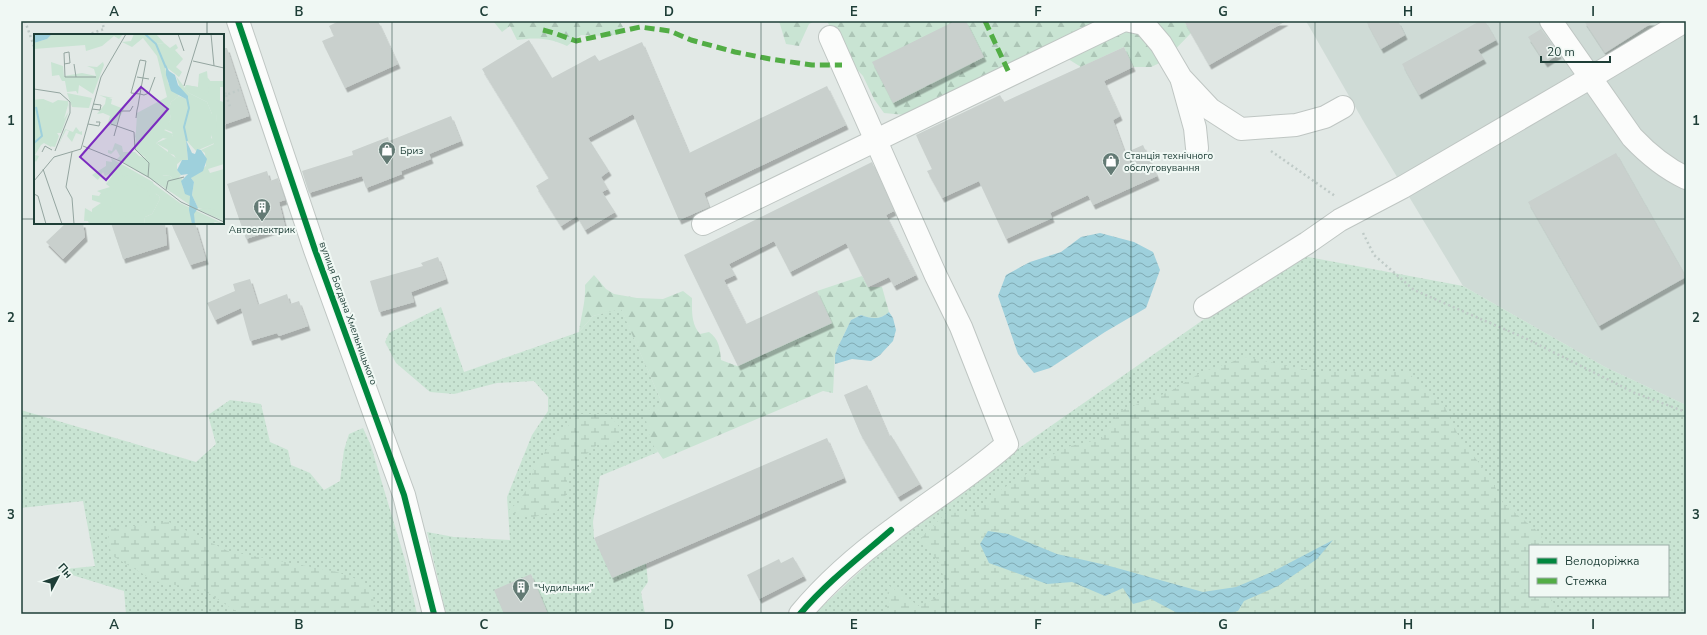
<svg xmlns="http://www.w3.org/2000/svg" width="1707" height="635" font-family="'Nunito Sans',sans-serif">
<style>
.built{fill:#cfdbd6}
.green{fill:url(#green-dots);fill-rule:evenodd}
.forest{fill:url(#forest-firs)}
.wetland{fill:url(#wetland-marsh)}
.water{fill:url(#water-waves)}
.building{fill:#c9d0cd;filter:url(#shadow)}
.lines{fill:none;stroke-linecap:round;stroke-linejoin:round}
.minor-casing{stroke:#bfc6c3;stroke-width:24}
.path{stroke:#bfcac7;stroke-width:2.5;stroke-dasharray:2 3;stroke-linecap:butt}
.minor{stroke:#fbfcfb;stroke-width:22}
.quiet{stroke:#52ad45;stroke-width:5;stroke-dasharray:10 5;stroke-linecap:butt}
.cycleway-casing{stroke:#f0f8f4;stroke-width:8}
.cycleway{stroke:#00873e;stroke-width:6}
.grid{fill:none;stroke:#1e3e37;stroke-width:1;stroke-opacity:0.55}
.labels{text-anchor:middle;stroke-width:4;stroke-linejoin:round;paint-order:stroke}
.poi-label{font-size:10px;fill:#1e3e37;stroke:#f0f8f4;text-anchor:start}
.street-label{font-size:10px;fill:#1e3e37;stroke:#f0f8f4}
.inset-river{fill:none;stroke:#9ed0dc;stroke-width:2}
.inset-road{fill:none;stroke:#94a5a0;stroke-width:1}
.view{fill:#7b2cbf;fill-opacity:0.15;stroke:#7b2cbf;stroke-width:2}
.inset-edge{fill:none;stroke:#1e3e37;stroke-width:2}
.neatline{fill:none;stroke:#1e3e37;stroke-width:1.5}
.grid-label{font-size:13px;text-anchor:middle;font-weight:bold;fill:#1e3e37}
</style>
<defs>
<pattern id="green-dots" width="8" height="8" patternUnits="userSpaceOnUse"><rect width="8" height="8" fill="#c9e4d3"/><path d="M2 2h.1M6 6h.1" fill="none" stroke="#acc5b6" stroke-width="1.8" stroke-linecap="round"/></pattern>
<pattern id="forest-firs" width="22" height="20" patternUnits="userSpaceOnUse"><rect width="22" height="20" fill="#c9e4d3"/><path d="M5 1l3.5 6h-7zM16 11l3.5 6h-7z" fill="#acc5b6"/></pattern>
<pattern id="wetland-marsh" width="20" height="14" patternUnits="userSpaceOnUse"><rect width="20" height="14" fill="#c9e4d3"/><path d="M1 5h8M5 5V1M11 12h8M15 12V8" fill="none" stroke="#acc5b6"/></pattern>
<pattern id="water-waves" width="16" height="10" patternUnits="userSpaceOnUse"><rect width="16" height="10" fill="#9ed0dc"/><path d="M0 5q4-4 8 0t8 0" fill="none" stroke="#80aab3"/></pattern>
<filter id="shadow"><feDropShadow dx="2.5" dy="4.5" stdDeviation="0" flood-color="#0004"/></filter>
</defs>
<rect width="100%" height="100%" fill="#e2e9e6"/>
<path class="built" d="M1306,21H1686V405L1605,367L1463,286L1365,124Z"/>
<g class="green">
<path d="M1303,256L1463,286L1605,367L1686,405V614H814L882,551L1005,458L1223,306ZM1530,546H1668V596H1530Z"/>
<path d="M441,307L464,372L579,332L593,316L621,308L662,403L651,441L658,452L600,476L593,522L594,538L612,577L646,563L648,582L641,592L645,614H548L531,574L504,614H446L427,532L454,537L510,540L507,497L532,435L548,411V397L534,381L497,383L454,394L430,392L396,363L385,342L389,333Z"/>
<path d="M230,400L261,404L270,442L288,450L291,465L310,473L324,490L340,481L344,450L349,434L363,428L371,446L405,560L417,614H126L124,591L56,570L95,566L83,501L21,508V410L196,462L216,444L208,415Z"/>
</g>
<g class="forest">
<path d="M493,21H621L620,22L623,27L620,34L608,36L581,35L567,46C551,38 535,37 517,40L510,26L502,32Z"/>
<path d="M779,21H815L809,24L799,46L786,44Z"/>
<path d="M827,21H1184L1191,33L1164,61L1151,67H1133L1124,47L1081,67L1052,49L998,68L980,78L905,115L884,113L874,99L863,76L846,58Z"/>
<path d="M594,275L606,289L614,294L637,298L663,299L683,291L692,298C692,311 691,324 700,334L709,332C719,339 720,348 721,360L737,366L831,323L817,291L862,276L868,287H882L889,312C880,320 872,319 861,315L851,320L838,347L835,355L833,393L823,391L663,459L651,442L644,412L662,403L621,309L593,316L579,332C581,316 586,301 585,285Z"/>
</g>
<g class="wetland">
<path d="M1246,357L1312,371L1407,372L1444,405L1459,437L1490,477L1503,503L1541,534L1542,546H1530V596H1549L1561,614H883L887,608L888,585L919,606L936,598L945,582L939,563L921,538L946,513L976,512L992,495L1025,475L1062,448L1101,439L1120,411L1171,391L1202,372Z"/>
<path d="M580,414H609L620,428L621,437L611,445L598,444L579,461L567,476V493L557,511L530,518L508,511L518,502L529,486L533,470L551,443Z"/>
<path d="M169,522L228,551L337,572L359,580L373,594L374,614H240L205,591L155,581L111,555L107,529Z"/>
</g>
<g class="water">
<path d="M1100,233L1134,242L1153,252L1160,270L1146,308L1105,332L1050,368L1034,373L1018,354L998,296L1006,275L1030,262L1061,252L1081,237Z"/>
<path d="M889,312L893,318L896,330L893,341L880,355L871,361L852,359L835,364V355L838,347L851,320L861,315C872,319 880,320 889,312Z"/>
<path d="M988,531L1008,534L1057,554L1106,565L1203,592L1236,587L1272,572L1333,540L1317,559L1278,586L1244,601L1238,611L1227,614H1202L1197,612L1179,614L1151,599L1133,604L1123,588L1105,596L1072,582L1047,584L989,563L980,544Z"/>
</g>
<g class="building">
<path d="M339,21H378L398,64L345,88L322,41L334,36L329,26Z"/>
<path d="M955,21H966L984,57L893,103L872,62Z"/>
<path d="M1184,21H1286L1209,65Z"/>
<path d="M1366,21H1398L1405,35L1381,49Z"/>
<path d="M1480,21H1485L1496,40L1478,50L1484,59L1419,95L1402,64Z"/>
<path d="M1584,21H1655L1605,53Z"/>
<path d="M1541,29L1559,54L1545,63L1528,37Z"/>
<path d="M529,40L552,78L595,55L599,61L642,42L689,153L827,86L846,125L704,193L709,207L679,220L633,114L588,138L609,171L601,177L608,189L602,192L615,212L585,230L577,216L561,226L536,186L549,178L482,69Z"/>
<path d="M1124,47L1133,67L1104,81L1120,116L1113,120L1125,153L1143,145L1157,176L1093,205L1088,195L1050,213L1052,218L1006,239L979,181L942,198L927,171L932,169L916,135L1000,95L1004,102Z"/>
<path d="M223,48H227L249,116L223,125Z"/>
<path d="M451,116L461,141L429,154L431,159L401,171L402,174L366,188L362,176L309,193L302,171L353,155L352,151L388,137L389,141Z"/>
<path d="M1616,153L1686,277L1599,326L1528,202Z"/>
<path d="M872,162L894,211L886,215L916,275L894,286L889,277L868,287L846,243L790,272L774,241L729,264L735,275L724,280L746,324L817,291L832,323L738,366L684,255Z"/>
<path d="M267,171L270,181L278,178L285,200L279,202L285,226L246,239L227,184Z"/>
<path d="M66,223H83L85,237L63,259L46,242Z"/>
<path d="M111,223H165L167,245L123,259Z"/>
<path d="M171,223H195L206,260L190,265Z"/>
<path d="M438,257L446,279L411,292L414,302L379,312L370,281L423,266L421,263Z"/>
<path d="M250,279L258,305L287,294L290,304L299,301L308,326L279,336L277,333L250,341L241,308L215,320L207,303L235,291L233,284Z"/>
<path d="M867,385L889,436L891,435L920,484L898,497L860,433L844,395Z"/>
<path d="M827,438L844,478L612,578L594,538Z"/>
<path d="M793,557L804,576L759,599L747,575L779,559L781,563Z"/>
<path d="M531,574L548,614H504L494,590Z"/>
</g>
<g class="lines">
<g class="minor-casing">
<g id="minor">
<path d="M238,21L315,250L404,495L434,614"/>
<path d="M1130,21L1144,24L1161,44L1181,78L1210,109L1241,129L1296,125L1325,117L1343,107"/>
<path d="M1551,21L1632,137C1648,154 1665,168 1686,178"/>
<path d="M1182,81L1195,128L1197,148"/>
<path d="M703,224L1122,21"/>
<path d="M1205,307L1307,243L1340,220L1403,187L1600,72L1685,21"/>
<path d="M800,614C826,583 859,554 892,530C930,501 971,476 1007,444L961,327L936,276L830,37"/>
</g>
</g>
<g class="path">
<path d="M25,21L35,49"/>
<path d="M87,35L104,29L102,21"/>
<path d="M223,88L226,95L239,90"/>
<path d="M226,95L230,107"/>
<path d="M1271,151L1335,196"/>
<path d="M1363,233L1374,255L1414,290L1527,339L1635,393L1686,412"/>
</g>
<use href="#minor" class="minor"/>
<g class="quiet">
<path d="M985,21L1010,75"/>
<path d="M543,30L554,33L576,41L640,27L670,31L691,40L735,52L770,59L812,65H842"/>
</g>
<g class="cycleway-casing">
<g id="cycleway">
<path d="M238,21L315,250L404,495L434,614"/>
<path d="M800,614C827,582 860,557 891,530"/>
</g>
</g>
<use href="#cycleway" class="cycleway"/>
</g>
<path class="grid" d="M207,21V35M392,21V614M576,21V614M761,21V614M946,21V614M1131,21V614M1315,21V614M1500,21V614M21,219H35M223,219H1686M207,223V614M21,416H1686"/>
<defs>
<g id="shop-pin" transform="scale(0.9)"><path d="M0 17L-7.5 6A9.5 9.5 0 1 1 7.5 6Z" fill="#637a74" stroke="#f0f8f4"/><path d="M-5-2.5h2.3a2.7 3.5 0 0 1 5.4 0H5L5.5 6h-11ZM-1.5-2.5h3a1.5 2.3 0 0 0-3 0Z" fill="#fff"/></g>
<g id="building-pin" transform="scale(0.9)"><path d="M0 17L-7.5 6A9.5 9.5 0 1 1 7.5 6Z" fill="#637a74" stroke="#f0f8f4"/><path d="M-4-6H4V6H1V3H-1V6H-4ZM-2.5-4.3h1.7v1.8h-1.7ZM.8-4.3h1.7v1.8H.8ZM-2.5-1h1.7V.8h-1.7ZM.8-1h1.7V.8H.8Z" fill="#fff"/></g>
</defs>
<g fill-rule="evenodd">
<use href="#shop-pin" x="387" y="150"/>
<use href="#shop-pin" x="1111" y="161"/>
<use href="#building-pin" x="262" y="207"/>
<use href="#building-pin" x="521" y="587"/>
</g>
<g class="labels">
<g class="poi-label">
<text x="400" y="154">Бриз</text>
<text x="1124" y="159">Cтанція технічного<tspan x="1124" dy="12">обслуговування</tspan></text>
<text x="262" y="233" text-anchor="middle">Автоелектрик</text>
<text x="534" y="591">"Чудильник"</text>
</g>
<g class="street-label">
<text transform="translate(349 313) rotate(70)" y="4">вулиця Богдана Хмельницького</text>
</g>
</g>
<g transform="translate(34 34)">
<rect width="190" height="190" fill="#e2e9e6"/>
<path d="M18,0H89L85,5L80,2L68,12L52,17L51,11L0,15V9L13,5ZM100,0H110L122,10L130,9L136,14L142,10L144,14L141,16L149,25L142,33L148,38L145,43L131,32L134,49L145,62L137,68L135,75L137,85L122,109L143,125V136L147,141L143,146H135L138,144L136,142L129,141L125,150L83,125L86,122L82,115L77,120L74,119V116L78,117L81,109L88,112L89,118H101L105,122L112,124L101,116L103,79L133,63L123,22L109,4L98,13L88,8L97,7ZM173,37L174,47H190V53H186V67L190,68V130L174,135L176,139L190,135V182L179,177L164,174L158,161L160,148L157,144L172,132L171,119L167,116L180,110L177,101L181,96L183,80H178L173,68L155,59L151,54L152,51L164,53L165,40ZM9,65L19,69L21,104L17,113L10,109L7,111L1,121L5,122L2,128L0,125V66ZM77,124L119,148L122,160L125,162L126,165L118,180L111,183L110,190H55L54,187H50L51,174L58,178V175L67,169L58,166V161L65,162L67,159L63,157L76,153L72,150L78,142L75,140L71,142L69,138L64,146L58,141L72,132V127L78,128Z" fill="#c9e4d3"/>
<path d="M110,0H122L130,9L122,10ZM17,28L29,32L30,42L48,39L62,42L60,35L53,32L63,33L69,28L70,31L59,60L45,51L44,60L42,57L33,58L31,47H28L25,41L18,42ZM142,42L151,54L152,51L164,53L166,44H174L177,48H169L174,53L175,60L152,55L155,59L173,68L178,80H183L182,100L177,101V104L183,108L162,117L152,106L154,126H148L142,131L139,128L142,125L140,121L134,119V116L122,109L139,102L138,98L130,95L137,85L135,75L137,68L145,62L153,65L147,57ZM33,59L58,64L55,74L38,73ZM65,61L79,64H75L78,65L77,70L90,75L82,91L73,92L76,82L69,79L63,80L71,70L72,64ZM9,65L15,69L10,77L16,75L15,71L24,66L34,67L35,76L34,71L30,85L35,77L27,99H23L25,102L21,113L16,112L18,108L15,102L7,107L9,93L0,66ZM42,93L46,98L48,97V101L42,99L38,108L33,102L35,97L32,96L24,112L31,95L39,98ZM127,141L136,142L138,144L136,145L148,144L149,155L156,162V171L125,150ZM117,148L146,169L190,190L181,188L178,190H110L111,183L118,180L126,165L125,162L116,155ZM177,174L190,182V187L163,175Z" fill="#c9e4d3"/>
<path d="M112,78L123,79L132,84L135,91L130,96L139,100L138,106L129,104L122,109L111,110L108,114L102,112L104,106L101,103L104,87ZM84,129L89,143L94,141L95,136L100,138V149L113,156L116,163V170L107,171L106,174L115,179L107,185L101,182L95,185L90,182L78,186L76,170L66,161L79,155L85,146L81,136L71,138Z" fill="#c9e4d3"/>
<path d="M0,0H18L13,5L0,9ZM132,31L135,37L141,41L144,51L154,62V66L137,57L132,41ZM152,106L158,119L161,120L163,115L167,116L173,125L169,137L157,144L160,148L158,161L164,174L160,180L161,190H158L155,176L156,162L151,160L147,147L154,140L147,141L143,136L148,126H154Z" fill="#9ed0dc"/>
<path class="inset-river" d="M111,0L122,10L132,34M153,107L150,93L155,74L153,64M0,109L8,102L2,73"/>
<path class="inset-road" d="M144,0L150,17M177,0L180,32M159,27L190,34M30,30L36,29L35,18L30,19L31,43H62M40,30L42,43M103,43L115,45M150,52L166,0M0,55L26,59L36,68V79L21,117M58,75L66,76L67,71L59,70M102,84L103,76L104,72L106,60L112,27L106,26L97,59L106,60L110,61L115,59L121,43M54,90L65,92L66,88H62M77,90L100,98L101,115L115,129L114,143M80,102L87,77H96L99,72M49,112L86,127L116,144L147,168L190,188M8,118L11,112L18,116M38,118L32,153L38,164L40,190M9,135L28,190M0,147L20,123L47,115L67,43L92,0M132,156L134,147L150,143M0,160L4,162L12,190"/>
<path class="view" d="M107,53L134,75L72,146L46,123Z"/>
<rect width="190" height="190" class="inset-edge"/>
</g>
<rect width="1707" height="635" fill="none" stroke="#f0f8f4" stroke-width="44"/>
<rect x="1529" y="545" width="140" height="52" fill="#f0f8f4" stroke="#9caea8"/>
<rect x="1537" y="558" width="20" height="6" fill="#00873e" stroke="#9caea8"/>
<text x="1565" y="565" font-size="12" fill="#1e3e37">Велодоріжка</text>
<rect x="1537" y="578" width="20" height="6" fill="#52ad45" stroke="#9caea8"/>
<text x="1565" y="585" font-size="12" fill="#1e3e37">Стежка</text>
<g transform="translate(58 577) rotate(49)" stroke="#f0f8f4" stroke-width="3" paint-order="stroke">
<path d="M0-3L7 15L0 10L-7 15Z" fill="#1e3e37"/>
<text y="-6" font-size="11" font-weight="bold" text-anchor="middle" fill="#1e3e37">Пн</text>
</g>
<path d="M1541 56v6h69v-6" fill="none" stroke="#1e3e37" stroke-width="2"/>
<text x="1547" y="56" font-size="12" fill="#1e3e37" stroke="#f0f8f4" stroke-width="3" paint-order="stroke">20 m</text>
<rect x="22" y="22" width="1663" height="591" class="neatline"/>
<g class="grid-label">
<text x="114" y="16">A</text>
<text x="299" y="16">B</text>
<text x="484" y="16">C</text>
<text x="669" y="16">D</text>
<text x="854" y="16">E</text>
<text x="1038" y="16">F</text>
<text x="1223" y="16">G</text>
<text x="1408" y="16">H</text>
<text x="1593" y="16">I</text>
<text x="11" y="125">1</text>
<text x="1696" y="125">1</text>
<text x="11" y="322">2</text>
<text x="1696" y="322">2</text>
<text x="11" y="519">3</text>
<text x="1696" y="519">3</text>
<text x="114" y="629">A</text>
<text x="299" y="629">B</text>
<text x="484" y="629">C</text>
<text x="669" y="629">D</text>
<text x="854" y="629">E</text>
<text x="1038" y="629">F</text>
<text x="1223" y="629">G</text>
<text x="1408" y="629">H</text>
<text x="1593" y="629">I</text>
</g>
</svg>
